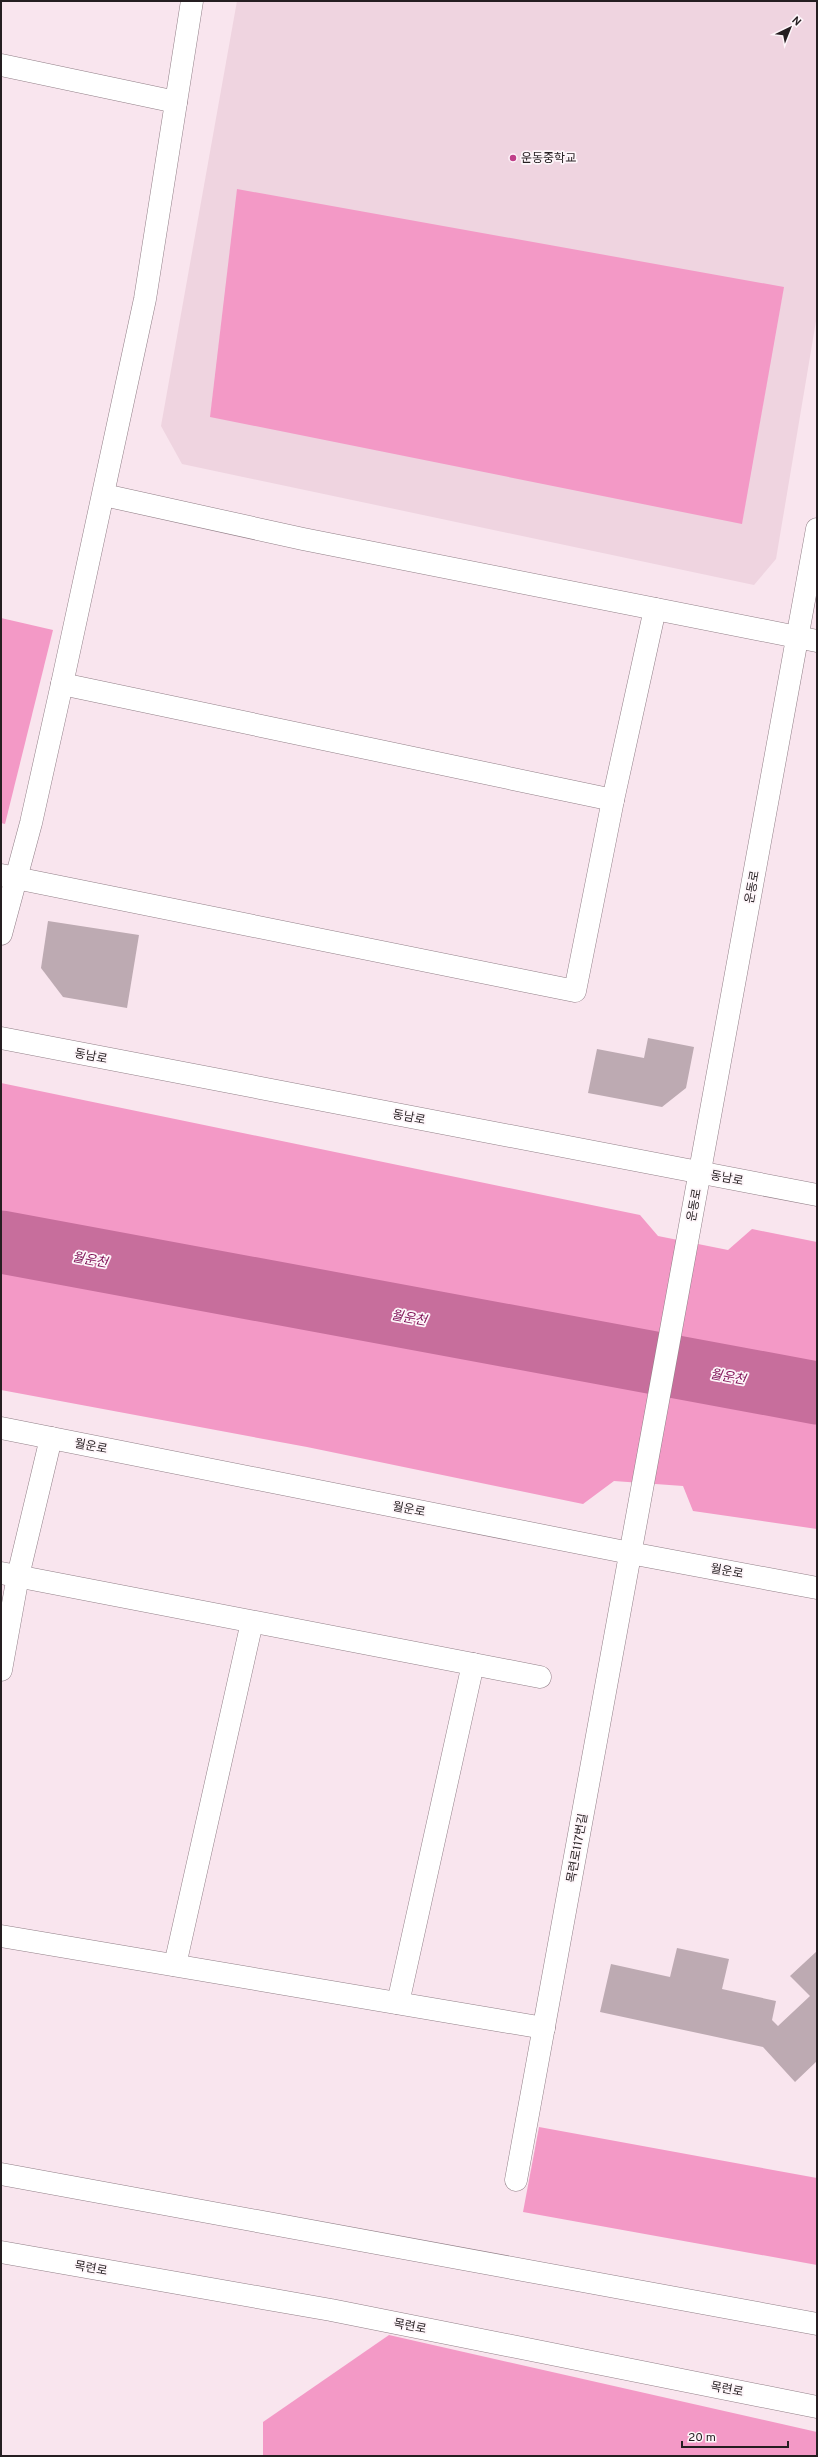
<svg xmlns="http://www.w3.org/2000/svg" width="818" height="2457" font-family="Overpass,'Noto Sans KR',sans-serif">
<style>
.built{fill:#efd4e0}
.green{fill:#f399c6}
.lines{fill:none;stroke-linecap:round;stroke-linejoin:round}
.river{stroke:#c76e9c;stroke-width:63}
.building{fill:#bdaab2}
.minor-casing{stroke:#917f87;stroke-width:23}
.minor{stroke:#fff;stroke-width:22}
.poi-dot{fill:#c03f89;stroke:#fef6fa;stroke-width:1.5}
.labels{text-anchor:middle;stroke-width:3.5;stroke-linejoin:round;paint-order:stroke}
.poi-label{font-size:12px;fill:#251e21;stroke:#fef6fa;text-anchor:start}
.street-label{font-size:12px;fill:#251e21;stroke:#fef6fa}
.water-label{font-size:13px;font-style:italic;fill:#7e0f55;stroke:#fef6fa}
</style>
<rect width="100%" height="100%" fill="#f9e5ee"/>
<path class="built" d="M237,1H817V315L776,559L754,585L182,464L161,426Z"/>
<g class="green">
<path d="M237,189L784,287L742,524L210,417Z"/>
<path d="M1,618L53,630L5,824L1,823Z"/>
<path d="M1,1083L640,1215L658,1236L728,1250L752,1229L817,1242V1529L693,1511L683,1486L614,1481L583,1504L307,1447L1,1390Z"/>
<path d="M539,2127L817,2178V2265L523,2212Z"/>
<path d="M389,2335L817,2432V2456H263V2422Z"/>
</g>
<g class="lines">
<path class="river" d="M1,1242L817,1393"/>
</g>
<g class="building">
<path d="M48,921L139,935L127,1008L63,997L41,968Z"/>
<path d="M648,1038L694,1047L686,1088L662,1107L588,1093L597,1049L644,1058Z"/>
<path d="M677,1948L729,1959L722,1989L776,2001L772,2020L778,2026L810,1996L790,1976L817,1951V2061L795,2082L763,2047L600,2012L611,1964L670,1977Z"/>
</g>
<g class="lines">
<g class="minor-casing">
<g id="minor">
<path d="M1,65L176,102"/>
<path d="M104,495L303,539L817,641"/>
<path d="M62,684L613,800"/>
<path d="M1,875L575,991L613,800L655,609"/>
<path d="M1,934L31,823L62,684L145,299L192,1"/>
<path d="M1,1038L817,1195"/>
<path d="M1,1428L630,1553L817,1588"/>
<path d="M1,1573L540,1677"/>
<path d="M1,1670L18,1576L51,1438"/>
<path d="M1,1936L544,2028"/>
<path d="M175,1965L252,1622"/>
<path d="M398,2003L473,1664"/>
<path d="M1,2174L817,2324"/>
<path d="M516,2180L817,529"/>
<path d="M1,2252L331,2310L817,2407"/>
</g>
</g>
<use href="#minor" class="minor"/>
</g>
<circle class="poi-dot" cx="513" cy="158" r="4"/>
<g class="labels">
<g class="poi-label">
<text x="521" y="162">운동중학교</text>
</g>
<g class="street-label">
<text transform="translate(752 887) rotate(-80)" y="4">운동로</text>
<text transform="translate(91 1056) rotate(11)" y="4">동남로</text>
<text transform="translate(409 1117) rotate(11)" y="4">동남로</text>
<text transform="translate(727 1178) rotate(11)" y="4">동남로</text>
<text transform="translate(694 1205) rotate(-80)" y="4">운동로</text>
<text transform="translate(91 1446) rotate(11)" y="4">월운로</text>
<text transform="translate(409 1509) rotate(11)" y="4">월운로</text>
<text transform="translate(727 1571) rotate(10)" y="4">월운로</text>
<text transform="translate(577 1848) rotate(-80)" y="4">목련로117번길</text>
<text transform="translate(91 2268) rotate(10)" y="4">목련로</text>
<text transform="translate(410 2326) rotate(11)" y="4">목련로</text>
<text transform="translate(727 2389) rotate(11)" y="4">목련로</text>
</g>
<g class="water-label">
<text transform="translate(90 1259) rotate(10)" y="5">월운천</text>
<text transform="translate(409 1317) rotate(10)" y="5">월운천</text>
<text transform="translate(728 1376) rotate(10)" y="5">월운천</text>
</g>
</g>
<rect width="818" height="2457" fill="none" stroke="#251e21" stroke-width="4"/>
<g transform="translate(790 28) rotate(43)" stroke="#fef6fa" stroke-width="3" paint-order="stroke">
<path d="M0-3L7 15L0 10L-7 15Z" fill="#251e21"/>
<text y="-6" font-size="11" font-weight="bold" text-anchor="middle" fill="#251e21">N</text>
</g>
<path d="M682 2441v6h106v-6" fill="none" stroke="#251e21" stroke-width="2"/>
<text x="688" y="2441" font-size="12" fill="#251e21" stroke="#fef6fa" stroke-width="3" paint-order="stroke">20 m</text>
</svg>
